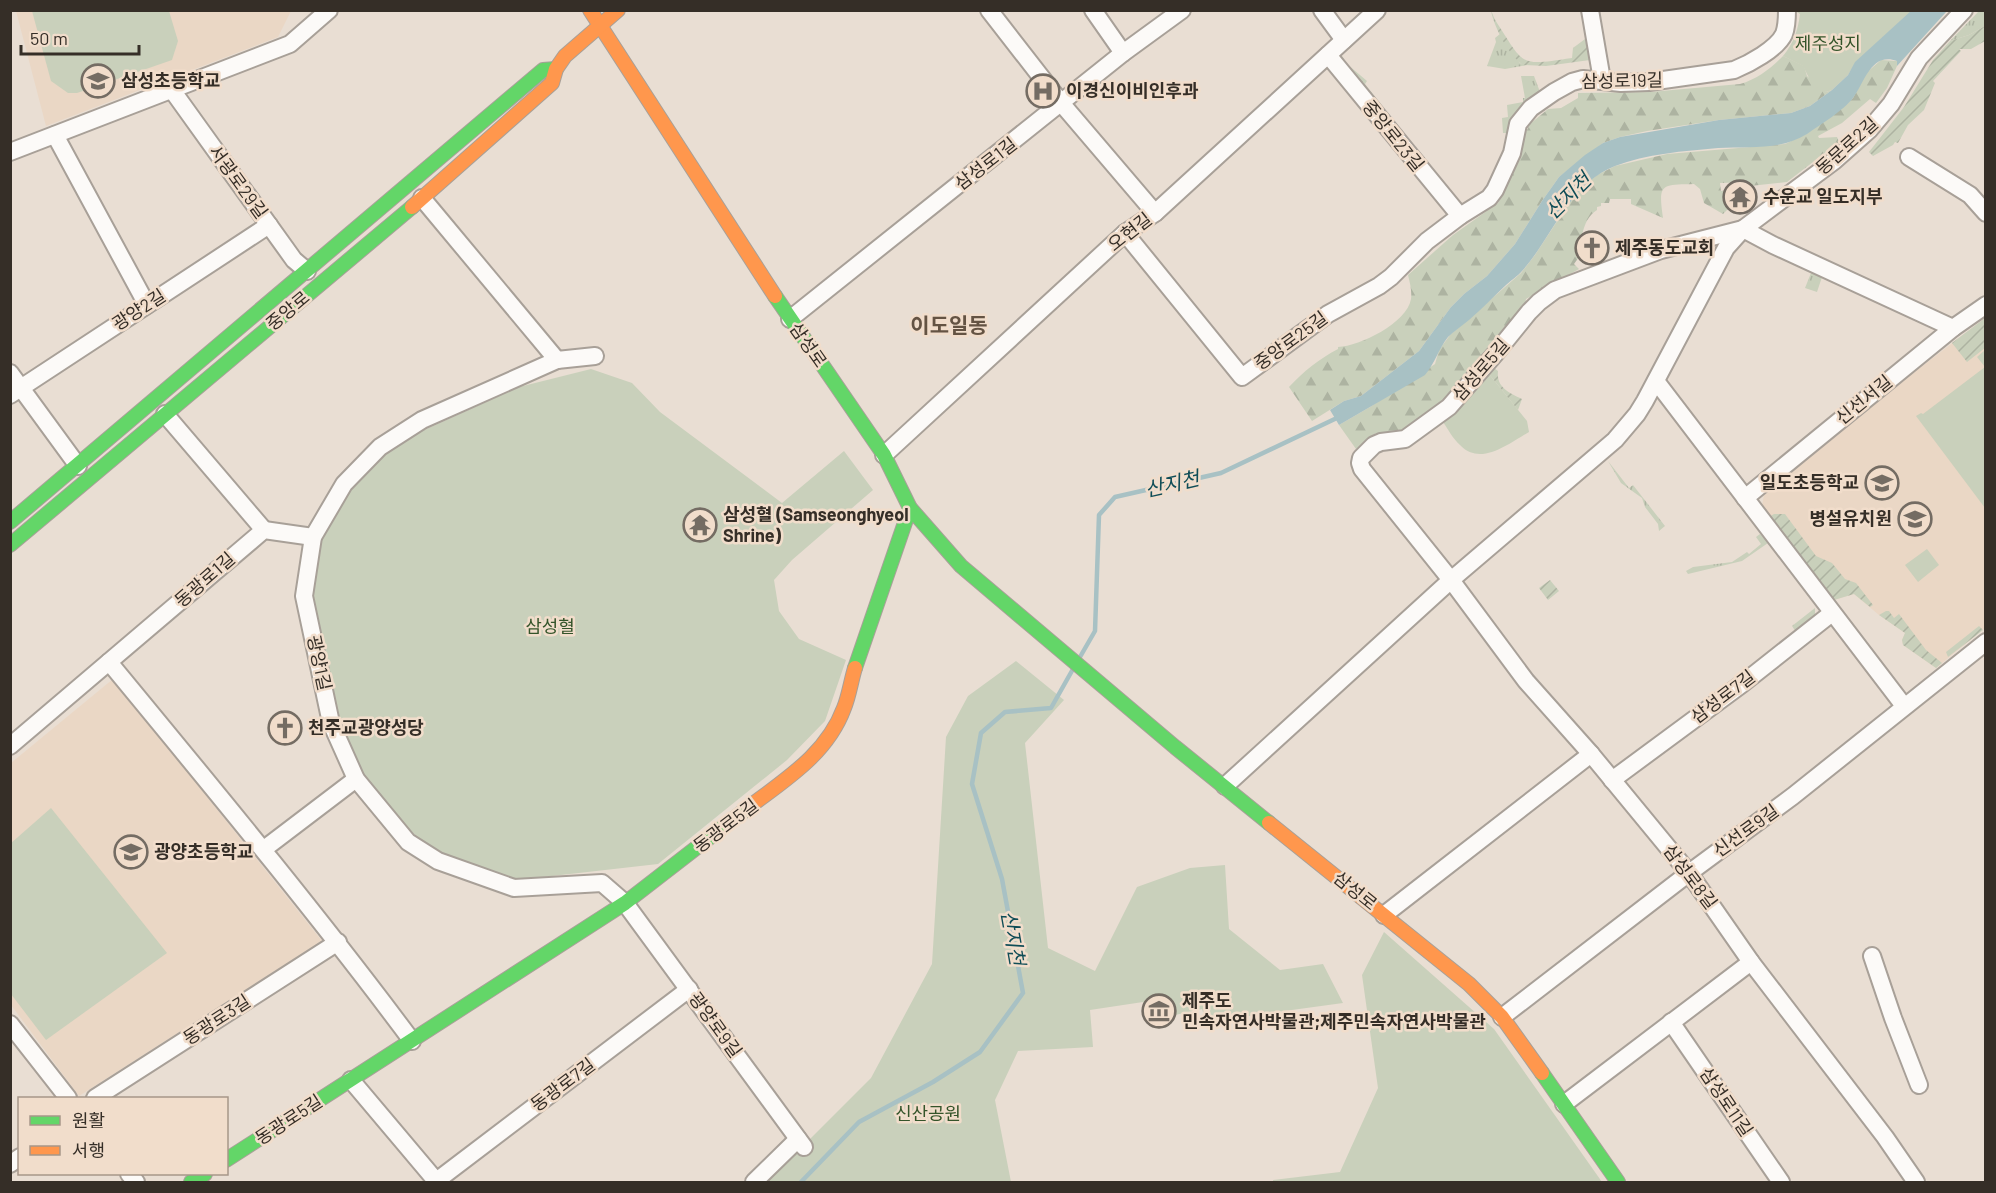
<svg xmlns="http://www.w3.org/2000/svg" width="1996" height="1193" font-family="Barlow,'Noto Sans KR',sans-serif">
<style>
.built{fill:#ead7c5}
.grass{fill:url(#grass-tufts)}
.forest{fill:url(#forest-firs)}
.park{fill:#c9d0bb}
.garden{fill:url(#garden-furrows)}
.water{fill:#a8c1c4}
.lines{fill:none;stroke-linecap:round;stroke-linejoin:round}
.stream{stroke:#a8c1c4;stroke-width:4.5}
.street-casing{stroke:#a8a098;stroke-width:20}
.fast-casing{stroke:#a8a098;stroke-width:16}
.slow-casing{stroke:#a8a098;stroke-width:16}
.street{stroke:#fcfaf8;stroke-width:16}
.fast{stroke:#63d668;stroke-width:14}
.slow{stroke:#ff974d;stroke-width:14}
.labels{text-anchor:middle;stroke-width:5;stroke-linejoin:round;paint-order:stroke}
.park-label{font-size:18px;fill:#34542a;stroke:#f1ddcb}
.poi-label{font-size:18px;font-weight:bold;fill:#352e27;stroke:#f1ddcb;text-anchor:start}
.street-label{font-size:18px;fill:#352e27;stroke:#f1ddcb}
.water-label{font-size:20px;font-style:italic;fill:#104d57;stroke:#f1ddcb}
.quarter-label{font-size:21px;font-weight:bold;fill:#645343;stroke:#f1ddcb}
</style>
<defs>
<pattern id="grass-tufts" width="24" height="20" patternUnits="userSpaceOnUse" patternTransform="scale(1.5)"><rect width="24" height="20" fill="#c9d0bb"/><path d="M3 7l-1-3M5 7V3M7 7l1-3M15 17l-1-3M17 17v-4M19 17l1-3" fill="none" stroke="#adb3a1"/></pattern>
<pattern id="forest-firs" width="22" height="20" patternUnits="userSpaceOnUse" patternTransform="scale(1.5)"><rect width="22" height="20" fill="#c9d0bb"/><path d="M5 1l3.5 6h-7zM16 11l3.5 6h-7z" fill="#adb3a1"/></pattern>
<pattern id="garden-furrows" width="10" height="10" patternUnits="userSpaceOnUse" patternTransform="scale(1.5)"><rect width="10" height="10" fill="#c9d0bb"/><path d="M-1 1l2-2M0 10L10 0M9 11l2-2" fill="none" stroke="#adb3a1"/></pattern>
</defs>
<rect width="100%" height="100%" fill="#e9ded3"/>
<g class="built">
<path d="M16,11H291L278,37L46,126Z"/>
<path d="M1985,318V628L1936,668L1903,645L1902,640L1905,633L1879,615L1854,594L1834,600L1762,506L1764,495L1912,374Z"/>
<path d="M113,679L322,941L79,1096L11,1005V763Z"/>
</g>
<g class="grass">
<path d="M1979,11H1985V26L1969,35L1950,41Z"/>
<path d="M1500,34L1520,63L1527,65L1505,69L1487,66L1496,42L1495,38Z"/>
<path d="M1342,56L1347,64L1367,81L1365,84L1383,107L1380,108L1341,59Z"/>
<path d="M1521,76H1534L1540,92L1523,104L1509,133H1503L1502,118L1508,117L1507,105L1523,102V98H1525Z"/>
<path d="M1811,273L1822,277L1817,292L1805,288Z"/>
<path d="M1608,461L1629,488L1633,485L1665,526L1659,531L1658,524L1645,507L1642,498L1621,483Z"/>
<path d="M1760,534L1768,543L1742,561L1688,574L1686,571L1693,567L1732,562L1747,552L1749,554L1761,544L1756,537Z"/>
<path d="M1815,608V618L1796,632L1792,626Z"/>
</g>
<g class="forest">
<path d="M1783,56L1804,66L1807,76L1826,92L1832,90L1810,106L1791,113L1719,120L1647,131L1620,137L1603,143L1559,177L1542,201L1515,244L1487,276L1464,294L1451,307L1419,351L1361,396L1344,401L1312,421L1289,387C1304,371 1319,359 1338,349V347C1360,346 1407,323 1411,299C1412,291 1410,283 1408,275L1453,235L1498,203L1520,159L1524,136L1530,124L1548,109L1561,108L1578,98V93L1650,92L1740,84C1757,79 1770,69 1783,56Z"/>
<path d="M1881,60L1897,61V66L1887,88L1876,103L1870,99L1842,123L1818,136L1819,138L1837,137L1839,142L1787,182L1750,186L1749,182L1720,183L1721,191L1729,190V208L1723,214L1704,203L1700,189L1694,184C1661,185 1658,183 1663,218L1631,204V199H1610L1609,203H1601V206L1597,207V210C1588,216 1585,223 1582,235L1578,240L1576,257H1579L1574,264L1579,269L1526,299L1525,305L1503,333L1442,404L1409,429L1399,433H1376L1356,449L1339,425L1370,407L1435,364L1439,350L1450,335L1521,273L1535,255L1569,203L1582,187L1597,175L1615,166L1667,154L1785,144L1806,134L1844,106L1853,98L1866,73Z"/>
</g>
<g class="park">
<path d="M32,11H169L178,41L172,60L77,93H68L51,81Z"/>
<path d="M1795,11H1912L1856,62L1848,75L1832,90L1826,92L1820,90L1812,84L1803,66L1783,56C1793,44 1798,31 1800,14Z"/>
<path d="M1985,350V508L1916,416L1921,413L1923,414L1985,367L1977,357Z"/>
<path d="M591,369L632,383L660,412L782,503L844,451L873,490L792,560L774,580L779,611L799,639L846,660L825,721L787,760L658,864L507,881L429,848L392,813L356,768L335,717L311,592L320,534L349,490L398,442L519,387Z"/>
<path d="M1489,374L1527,421L1529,432C1509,443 1481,467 1460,445C1453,439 1448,429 1443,422Z"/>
<path d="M1927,549L1939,565L1918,582L1905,565Z"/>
<path d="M1016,661L1064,700L1025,743L1048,948L1095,971L1137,887L1190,868L1225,865L1229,929L1280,970L1323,964L1343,1003L1206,1022L1202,1009L1148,1021L1143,1002L1090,1010L1093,1047L1018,1051L995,1100L1011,1182H767L871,1078L932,964L946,737L968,696Z"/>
<path d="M51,808L167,953L46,1040L11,994L10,844Z"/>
<path d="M1384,932L1494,1029L1602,1182H1273V1180L1340,1172L1378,1088L1362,975Z"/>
</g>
<g class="garden">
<path d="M1491,11C1493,14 1494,19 1497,23C1525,66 1519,66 1572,58L1573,48L1585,39L1590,60L1546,66L1523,65C1508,54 1495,29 1491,11Z"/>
<path d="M1985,26V41L1971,49H1959L1961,51L1933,81L1935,83L1924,110L1908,125L1898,143L1895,142L1893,145L1873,156L1869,152L1904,107L1933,60L1950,41L1969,35Z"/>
<path d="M1985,318V348L1967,362L1952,343Z"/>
<path d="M1494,368L1498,371C1496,387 1509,393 1522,399L1518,410L1489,374Z"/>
<path d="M1774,514H1785L1816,556L1832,563L1845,579L1856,583L1873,605L1870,607L1854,594L1834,600L1769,517Z"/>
<path d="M1550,580L1559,591L1548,600L1539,588Z"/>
<path d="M1886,611H1889L1894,618L1899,614L1926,650L1942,663L1936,668L1903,645L1902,640L1905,633L1879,615Z"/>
<path d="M1979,626L1983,630L1948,657L1946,652Z"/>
</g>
<path class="water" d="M1912,10L1947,11L1897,66V61C1871,52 1865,82 1853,98C1844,110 1820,125 1807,134C1780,151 1747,146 1718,148C1684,151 1646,154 1615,166C1569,184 1553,236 1523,270C1518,276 1511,280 1506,285C1493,297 1482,309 1469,320C1462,326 1454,331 1448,337C1438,350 1435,363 1425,375L1339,425L1330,410L1344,401L1361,396L1419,351L1451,307L1464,294L1487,276L1515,244L1542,201L1559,177L1585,155L1603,143L1620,137L1719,120L1791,113L1810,106L1832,90L1848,75L1855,62Z"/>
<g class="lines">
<g class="stream">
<path d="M1080,657L1095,631L1099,515L1115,497L1221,473L1339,417"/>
<path d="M801,1182L859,1122L933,1082L980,1052L1023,993L1002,879L972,784L981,733L1005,712L1051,708L1073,669"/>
</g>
<g class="street-casing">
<g id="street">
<path d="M989,10L1062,104L1155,213"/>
<path d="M1093,10L1123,53"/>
<path d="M1322,10L1344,40"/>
<path d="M1590,10L1602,80"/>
<path d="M1328,55L1460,216"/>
<path d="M172,90L294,260L307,271"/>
<path d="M55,135L147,305"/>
<path d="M10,152L290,44L329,10"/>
<path d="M1909,157L1970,195L1986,213"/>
<path d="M422,198L557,360"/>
<path d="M1125,233L1242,377L1328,314L1379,286L1391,277L1427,241L1460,216L1489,198L1495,190L1512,153L1518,124L1531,108L1554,92L1572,82L1583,79L1621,83L1649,82L1734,70C1749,64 1777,49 1784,34C1787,26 1787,19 1787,10"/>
<path d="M790,319L1123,53L1182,10"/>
<path d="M595,356L557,360L422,420L380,447L344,484L313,537L304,596L331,723L356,779L408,842L438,861L514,888L602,883L625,903L804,1147"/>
<path d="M10,373L78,466"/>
<path d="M1656,381L1904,706"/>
<path d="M10,395L269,225"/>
<path d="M165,414L264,530"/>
<path d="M884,455L1125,233L1155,213L1377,10"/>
<path d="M1745,498L1953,328L1986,305"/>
<path d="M109,662C212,787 315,911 412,1041"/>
<path d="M10,746L264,530L313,537"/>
<path d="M1612,780L1742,684L1832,613"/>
<path d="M1225,786L1451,580L1615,440L1637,414L1645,401L1726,248L1743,229L1834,161L1869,130L1891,104L1919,58L1964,10"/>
<path d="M264,849L356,779"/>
<path d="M1384,915L1591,754"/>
<path d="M1872,956L1893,1018L1919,1085"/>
<path d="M1502,1017L1689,873L1793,796L1986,642"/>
<path d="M1671,1022L1781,1182"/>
<path d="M10,1024L68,1098"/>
<path d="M351,1080L437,1182"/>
<path d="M95,1098L338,942"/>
<path d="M1564,1104L1751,962"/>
<path d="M10,1164L20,1157"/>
<path d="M129,1174L136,1182"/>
<path d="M435,1182L689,989"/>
<path d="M754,1182L798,1139"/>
<path d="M1916,1182L1885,1137L1751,962L1689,873L1591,754L1526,681L1451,580L1362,469L1360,463L1361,458L1374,445L1381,442L1405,439L1449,407L1495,354L1529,312L1539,302L1555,290L1661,250L1743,229L1773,245L1953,328"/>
</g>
</g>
<g class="fast-casing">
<g id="fast">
<path d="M775,296L884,455L910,508L961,566L1175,747L1269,823"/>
<path d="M10,522L543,70L556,69"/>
<path d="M10,545L412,207"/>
<path d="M855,668L910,508"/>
<path d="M1542,1073L1618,1182"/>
<path d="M226,1160L625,903L749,807"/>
<path d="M191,1182L205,1174"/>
</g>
</g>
<g class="slow-casing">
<g id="slow">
<path d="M590,10L775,296"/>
<path d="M412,207L552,83L556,69L565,56L618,10"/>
<path d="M749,807C786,779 827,754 844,708C849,696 851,681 855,668"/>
<path d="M1269,823L1469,984L1502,1017L1542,1073"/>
</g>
</g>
<use href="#street" class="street"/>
<use href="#fast" class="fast"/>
<use href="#slow" class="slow"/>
</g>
<defs>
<g id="school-ring" transform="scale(1.725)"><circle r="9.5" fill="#f1ddcb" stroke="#746c63" stroke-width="1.5"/><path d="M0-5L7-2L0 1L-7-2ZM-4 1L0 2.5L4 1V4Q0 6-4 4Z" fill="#746c63"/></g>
<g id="hospital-ring" transform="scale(1.725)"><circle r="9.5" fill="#f1ddcb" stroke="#746c63" stroke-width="1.5"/><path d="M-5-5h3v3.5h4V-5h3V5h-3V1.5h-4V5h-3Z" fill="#746c63"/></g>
<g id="temple-ring" transform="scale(1.725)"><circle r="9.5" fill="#f1ddcb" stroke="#746c63" stroke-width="1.5"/><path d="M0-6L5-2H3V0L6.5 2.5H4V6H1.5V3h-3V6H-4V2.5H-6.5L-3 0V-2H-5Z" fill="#746c63"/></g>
<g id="church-ring" transform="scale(1.725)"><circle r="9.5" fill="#f1ddcb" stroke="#746c63" stroke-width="1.5"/><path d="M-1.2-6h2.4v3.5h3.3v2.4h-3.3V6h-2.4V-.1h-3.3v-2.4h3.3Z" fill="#746c63"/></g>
<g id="museum-ring" transform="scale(1.725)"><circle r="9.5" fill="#f1ddcb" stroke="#746c63" stroke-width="1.5"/><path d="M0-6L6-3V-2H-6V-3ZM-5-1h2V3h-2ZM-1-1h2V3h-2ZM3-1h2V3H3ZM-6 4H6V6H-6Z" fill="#746c63"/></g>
</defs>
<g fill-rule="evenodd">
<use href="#school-ring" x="98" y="81"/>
<use href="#hospital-ring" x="1043" y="91"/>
<use href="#temple-ring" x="1740" y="197"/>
<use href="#church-ring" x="1592" y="248"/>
<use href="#school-ring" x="1882" y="483"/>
<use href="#school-ring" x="1915" y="519"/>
<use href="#temple-ring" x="700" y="525"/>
<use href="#church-ring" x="285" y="728"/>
<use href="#school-ring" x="131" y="852"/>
<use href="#museum-ring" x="1159" y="1011"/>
</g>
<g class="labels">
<g class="park-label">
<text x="1828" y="50">제주성지</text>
<text x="550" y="633">삼성혈</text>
<text x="928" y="1120">신산공원</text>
</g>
<g class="poi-label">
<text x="121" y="87">삼성초등학교</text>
<text x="1066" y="97">이경신이비인후과</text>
<text x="1763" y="203">수운교 일도지부</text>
<text x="1615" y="254">제주동도교회</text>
<text x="1859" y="489" text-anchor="end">일도초등학교</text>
<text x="723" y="521">삼성혈 (Samseonghyeol<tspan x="723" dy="21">Shrine)</tspan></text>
<text x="1892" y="525" text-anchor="end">병설유치원</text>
<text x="308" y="734">천주교광양성당</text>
<text x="154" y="858">광양초등학교</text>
<text x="1182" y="1007">제주도<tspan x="1182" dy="21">민속자연사박물관;제주민속자연사박물관</tspan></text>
</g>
<g class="street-label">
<text transform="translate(1622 81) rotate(-1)" y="6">삼성로19길</text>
<text transform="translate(1393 136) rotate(51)" y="6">중앙로23길</text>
<text transform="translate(1847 146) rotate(-42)" y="6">동문로2길</text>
<text transform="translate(986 164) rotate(-38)" y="6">삼성로1길</text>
<text transform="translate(238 182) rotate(54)" y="6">서광로29길</text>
<text transform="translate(1130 232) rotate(-38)" y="6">오현길</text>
<text transform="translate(139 310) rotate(-33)" y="6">광양2길</text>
<text transform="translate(288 311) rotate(-40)" y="6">중앙로</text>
<text transform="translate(1291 341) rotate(-36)" y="6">중앙로25길</text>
<text transform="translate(808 345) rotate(55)" y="6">삼성로</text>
<text transform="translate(1481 370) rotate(-49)" y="6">삼성로5길</text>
<text transform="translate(1864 400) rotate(-39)" y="6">신선서길</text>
<text transform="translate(205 580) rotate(-41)" y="6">동광로1길</text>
<text transform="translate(319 663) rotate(78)" y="6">광양1길</text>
<text transform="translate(1723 697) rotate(-37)" y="6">삼성로7길</text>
<text transform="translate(726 826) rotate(-37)" y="6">동광로5길</text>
<text transform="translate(1746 831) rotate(-36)" y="6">신선로9길</text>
<text transform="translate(1690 877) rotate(53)" y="6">삼성로8길</text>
<text transform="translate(1355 891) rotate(39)" y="6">삼성로</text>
<text transform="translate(217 1020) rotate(-33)" y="6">동광로3길</text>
<text transform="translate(715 1025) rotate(54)" y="6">광양로9길</text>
<text transform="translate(563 1085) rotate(-37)" y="6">동광로7길</text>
<text transform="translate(1726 1102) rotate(56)" y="6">삼성로11길</text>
<text transform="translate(289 1120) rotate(-33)" y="6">동광로5길</text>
</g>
<g class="water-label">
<text transform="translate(1568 196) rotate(-45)" y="7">산지천</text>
<text transform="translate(1172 484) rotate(-13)" y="7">산지천</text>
<text transform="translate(1013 938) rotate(80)" y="7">산지천</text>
</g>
<g class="quarter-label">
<text x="949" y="333">이도일동</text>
</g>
</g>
<rect width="1996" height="1193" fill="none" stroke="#352e27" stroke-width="24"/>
<rect x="18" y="1097" width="210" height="78" fill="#f1ddcb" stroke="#a69789" stroke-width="1.5"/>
<rect x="30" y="1116" width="30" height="9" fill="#63d668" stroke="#a69789" stroke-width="1.5"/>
<text x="72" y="1127" font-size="18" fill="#352e27">원활</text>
<rect x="30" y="1146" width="30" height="9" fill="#ff974d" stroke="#a69789" stroke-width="1.5"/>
<text x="72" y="1157" font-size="18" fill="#352e27">서행</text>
<path d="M21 45v9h118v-9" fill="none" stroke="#352e27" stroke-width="3"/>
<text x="30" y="45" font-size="18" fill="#352e27" stroke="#f1ddcb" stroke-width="4.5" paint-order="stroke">50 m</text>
</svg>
